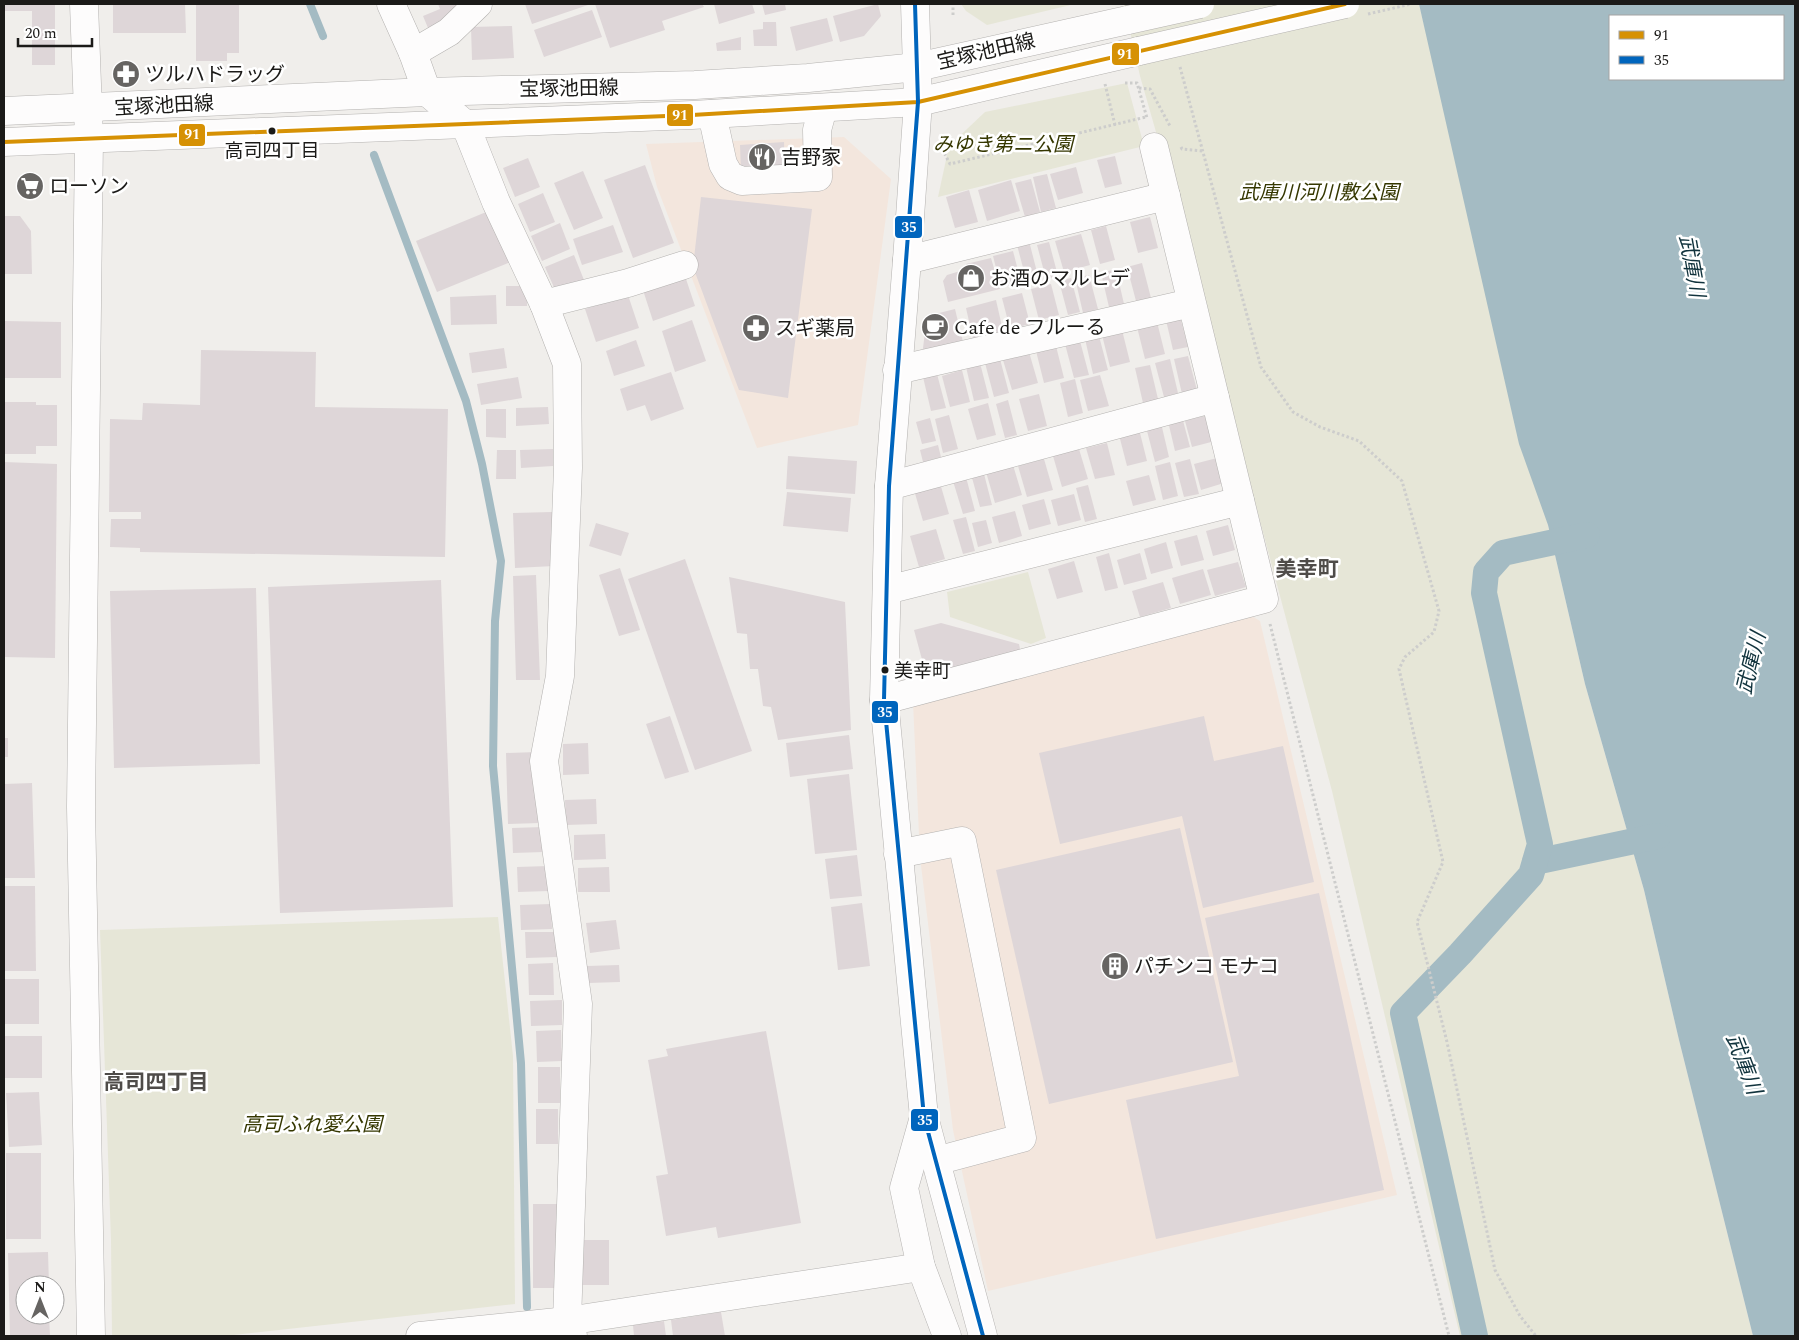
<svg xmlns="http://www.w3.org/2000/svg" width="1799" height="1340" font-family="Spectral,'Noto Sans JP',serif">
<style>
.commercial{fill:#f3e6dd}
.green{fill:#e6e6d7}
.water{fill:#a4bbc3;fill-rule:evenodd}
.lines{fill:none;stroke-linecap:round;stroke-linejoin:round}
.stream{stroke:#a4bbc3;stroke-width:8}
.canal{stroke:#a4bbc3;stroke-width:26}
.building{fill:#ded6d8}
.minor-casing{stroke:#b4b2b0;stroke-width:29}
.major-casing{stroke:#b4b2b0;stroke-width:29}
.path{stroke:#cdcdcc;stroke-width:3;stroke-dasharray:2.5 2.5;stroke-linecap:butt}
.minor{stroke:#fdfcfc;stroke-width:28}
.major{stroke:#fdfcfc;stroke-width:28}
.minor-bridge-casing{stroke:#b4b2b0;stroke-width:29;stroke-linecap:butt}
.path-bridge{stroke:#cdcdcc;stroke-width:3;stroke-dasharray:2.5 2.5;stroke-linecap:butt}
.minor-bridge{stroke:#fdfcfc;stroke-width:28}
.bus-1-casing{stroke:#fff;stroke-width:8}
.bus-2-casing{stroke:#fff;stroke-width:8}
.bus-1{stroke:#d69104;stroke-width:4}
.bus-2{stroke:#0065bd;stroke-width:4}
.bus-dot{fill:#1b1a18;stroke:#fff;stroke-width:2}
.labels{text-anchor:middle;stroke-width:5;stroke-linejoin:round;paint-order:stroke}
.bus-label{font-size:19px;fill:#1b1a18;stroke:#fff}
.street-label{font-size:20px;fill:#1b1a18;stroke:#fff}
.poi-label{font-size:20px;fill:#1b1a18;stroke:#fff;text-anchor:start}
.park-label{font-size:20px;font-style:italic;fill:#353700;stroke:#fff}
.water-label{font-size:21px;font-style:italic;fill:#11333d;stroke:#fff}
.neighbourhood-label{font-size:21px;font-weight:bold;fill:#4f4c49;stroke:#fff}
.line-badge{stroke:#fff;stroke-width:2}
.badge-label{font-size:14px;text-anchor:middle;font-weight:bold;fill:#fff}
</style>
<rect width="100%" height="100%" fill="#f0eeeb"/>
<g class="commercial">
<path d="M844,137L891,179L858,425L757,448L657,187L646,144Z"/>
<path d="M1250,615L1260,621L1397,1195L988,1291L953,1130L920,857L913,702Z"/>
</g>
<g class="green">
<path d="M961,4H1075L987,25L966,11Z"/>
<path d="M1124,4H1419L1548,525L1585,684L1644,890L1679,1040L1753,1336H1460L1332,791L1160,146L1140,76Z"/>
<path d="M1127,83L1144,146L938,197L949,146L985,112Z"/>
<path d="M1028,572L1046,638L1031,644L950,617L947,592Z"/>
<path d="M498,917L513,1056L515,1304L225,1336H112L111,1240L100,930Z"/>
</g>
<path class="water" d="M1419,4H1795V1336H1753L1679,1040L1644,890L1585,684L1548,525L1519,444ZM1610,16H1783V79H1610Z"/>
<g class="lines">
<g class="stream">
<path d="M310,4L323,36"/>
<path d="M374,155L466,401L482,464L501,561L495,621L493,766L521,1063L527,1307"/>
</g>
<g class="canal">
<path d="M1535,862L1658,836"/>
<path d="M1475,1336L1403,1013L1460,954L1531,875L1540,844L1484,593L1486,572L1503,553L1587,535"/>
</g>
</g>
<g class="building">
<path d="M4,4H55V65H32V11H4Z"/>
<path d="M113,4H185L186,33H113Z"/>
<path d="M196,4H239V53H227V61H196Z"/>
<path d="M438,4H467L431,35L423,16L440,9Z"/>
<path d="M525,4H591L532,24Z"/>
<path d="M595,4H702L704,7L662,21L665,30L610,48Z"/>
<path d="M714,4H752L755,13L719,24Z"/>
<path d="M762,4H785L786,10L765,15Z"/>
<path d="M878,4L881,16L864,36L840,42L833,16Z"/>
<path d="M592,10L602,37L544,57L534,30Z"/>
<path d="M827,18L833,41L796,51L790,27Z"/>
<path d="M763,22H776L777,46H754L753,30L763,29Z"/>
<path d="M512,26L514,58L472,60L471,27Z"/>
<path d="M741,37V50L717,51L716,43Z"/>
<path d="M784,142L785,170L741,172L740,145Z"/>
<path d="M1115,156L1122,184L1105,188L1097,160Z"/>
<path d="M528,158L540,187L515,197L503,168Z"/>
<path d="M645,165L674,243L633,258L604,180Z"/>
<path d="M1076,167L1083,193L1058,200L1050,174Z"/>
<path d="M583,171L603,218L574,230L554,183Z"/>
<path d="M1047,174L1056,208L1041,212L1033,177Z"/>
<path d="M1031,179L1040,212L1025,217L1015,183Z"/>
<path d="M1011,180L1020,211L987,221L978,190Z"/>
<path d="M969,190L978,222L955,228L946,197Z"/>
<path d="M543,193L555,222L530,232L518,204Z"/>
<path d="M701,197L812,209L788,398L739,390L693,267Z"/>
<path d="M491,210L513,261L437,292L416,241Z"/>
<path d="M4,216H20L31,231L32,274H4Z"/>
<path d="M1150,217L1158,248L1138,253L1130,222Z"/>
<path d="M560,223L570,249L542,261L531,236Z"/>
<path d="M613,225L623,252L582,265L573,239Z"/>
<path d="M1106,226L1115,260L1100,264L1091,230Z"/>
<path d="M1081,234L1090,265L1064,272L1055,241Z"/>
<path d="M1029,241L1038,276L1026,279L1017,245Z"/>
<path d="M1049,242L1058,276L1046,279L1037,245Z"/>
<path d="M1013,251L1021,282L1001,288L993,256Z"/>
<path d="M574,255L584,280L556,292L545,267Z"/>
<path d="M991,258L1000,289L948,302L943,281L947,275L967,269L966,264Z"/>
<path d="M1142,263L1151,298L1136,301L1127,267Z"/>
<path d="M1116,269L1124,304L1109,307L1101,273Z"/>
<path d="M684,273L695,306L653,321L642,287Z"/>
<path d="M1089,275L1098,309L1083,313L1075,278Z"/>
<path d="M1071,278L1080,312L1068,315L1059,281Z"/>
<path d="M1051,284L1059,315L1039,320L1031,289Z"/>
<rect x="506" y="286" width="21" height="20"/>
<path d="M1022,293L1030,324L1010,329L1002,298Z"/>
<path d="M496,295L497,324L451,325L450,297Z"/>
<path d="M628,295L639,328L596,342L585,309Z"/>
<path d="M996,300L1003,331L973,339L966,308Z"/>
<path d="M955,309L964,346L922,356L927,316Z"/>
<path d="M1179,313L1188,347L1173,350L1165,316Z"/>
<path d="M692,320L706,361L675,372L662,331Z"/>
<path d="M4,321L61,322V378H4Z"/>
<path d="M1157,322L1165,354L1145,359L1137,327Z"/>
<path d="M1122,330L1130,362L1110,367L1102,335Z"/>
<path d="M1099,336L1108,370L1093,374L1085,339Z"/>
<path d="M636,340L645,366L614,376L606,351Z"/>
<path d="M1080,341L1089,375L1074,378L1065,344Z"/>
<path d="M1056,346L1064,378L1044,383L1036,351Z"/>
<path d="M504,348L507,368L472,373L469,353Z"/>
<path d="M201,350L316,352L315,407L448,409L445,557L140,552V548L110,547L111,519H141V512H109L110,419L142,420L143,403L200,405Z"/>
<path d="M1029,352L1038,383L1012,390L1003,360Z"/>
<path d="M1188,356L1197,390L1182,394L1174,359Z"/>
<path d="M1000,359L1009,393L994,397L985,363Z"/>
<path d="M1170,359L1178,393L1164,397L1155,363Z"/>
<path d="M980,363L989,398L974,401L966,367Z"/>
<path d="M1150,365L1158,399L1143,403L1135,368Z"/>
<path d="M962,370L970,402L950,407L942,376Z"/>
<path d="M671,372L684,409L651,421L645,405L627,411L620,389Z"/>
<path d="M937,374L946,408L931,411L923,377Z"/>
<path d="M1100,375L1109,406L1088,411L1080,380Z"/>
<path d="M518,377L522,398L481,405L477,384Z"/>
<path d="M1075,379L1083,413L1068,417L1060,383Z"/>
<path d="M1039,394L1047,426L1028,431L1019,399Z"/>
<path d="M1008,400L1017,435L1005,438L996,404Z"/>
<path d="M4,402H36V405H57V446H36V454H4Z"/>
<path d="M988,403L996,435L977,440L968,409Z"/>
<path d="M548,407L549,424L516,426V408Z"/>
<path d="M486,409H506V438L486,437Z"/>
<path d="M1181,413L1190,447L1175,451L1167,417Z"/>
<path d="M949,415L958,449L943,453L935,419Z"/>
<path d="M1208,415L1215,441L1192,447L1185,421Z"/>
<path d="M930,418L936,441L922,444L916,422Z"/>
<path d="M1161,423L1169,457L1155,462L1146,427Z"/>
<path d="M1139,429L1147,461L1127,466L1119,435Z"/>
<path d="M1107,443L1115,475L1095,479L1086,448Z"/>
<path d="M938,445L941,457L923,462L920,450Z"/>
<path d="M553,449V466L521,468L520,450Z"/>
<path d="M1079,449L1088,479L1062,487L1053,456Z"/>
<path d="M497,450H516V479H496Z"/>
<path d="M788,456L857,461L855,494L786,489Z"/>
<path d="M1217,458L1224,483L1201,490L1194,464Z"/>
<path d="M1044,459L1053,490L1027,497L1018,466Z"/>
<path d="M1190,459L1199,494L1184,497L1175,463Z"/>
<path d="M4,462L57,464L55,658L4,657Z"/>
<path d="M1170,462L1178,496L1163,500L1155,466Z"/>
<path d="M1013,465L1022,495L995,503L986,472Z"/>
<path d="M983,470L992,505L980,507L971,474Z"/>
<path d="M1149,475L1156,500L1133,506L1126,481Z"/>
<path d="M966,477L975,511L963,514L953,481Z"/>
<path d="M940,483L949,514L923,521L914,490Z"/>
<path d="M1088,485L1097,519L1085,522L1076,488Z"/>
<path d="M787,492L851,498L848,532L783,526Z"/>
<path d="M1074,494L1081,520L1058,526L1051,500Z"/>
<path d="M1044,499L1051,524L1029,530L1022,505Z"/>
<path d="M1015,511L1022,536L999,543L992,517Z"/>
<path d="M552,512L554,566L515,568L513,513Z"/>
<path d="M966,517L975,551L963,554L953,520Z"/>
<path d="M986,520L992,543L978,547L972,523Z"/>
<path d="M596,523L629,533L621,556L589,546Z"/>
<path d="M1228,525L1235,550L1213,556L1206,531Z"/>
<path d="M936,529L945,559L919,567L910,536Z"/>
<path d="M1197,535L1204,560L1181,566L1174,541Z"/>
<path d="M1166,542L1173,568L1151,574L1144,549Z"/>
<path d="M1109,553L1118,588L1105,591L1096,557Z"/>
<path d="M1140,553L1147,579L1124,585L1117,560Z"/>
<path d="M685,559L752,751L695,770L628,579Z"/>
<path d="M1074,561L1083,592L1057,599L1048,569Z"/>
<path d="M1238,562L1246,587L1215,596L1207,570Z"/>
<path d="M620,568L640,630L619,636L599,575Z"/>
<path d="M1203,569L1211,595L1180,604L1172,578Z"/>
<path d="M536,575L540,680H516L513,576Z"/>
<path d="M729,577L845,602L851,730L778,740L771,707L763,706L758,669H750L747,634L737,633Z"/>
<path d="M441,580L453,907L280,913L268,587Z"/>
<path d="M1163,582L1171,608L1140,617L1132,591Z"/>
<path d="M256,588L260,764L114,768L110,591Z"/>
<path d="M941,623L1019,644L1021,654L927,678L914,630Z"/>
<path d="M670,716L689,772L665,779L646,724Z"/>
<path d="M1204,716L1214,761L1283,746L1314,882L1203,908L1182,816L1060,844L1039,753Z"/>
<path d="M849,735L853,769L790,777L786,743Z"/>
<rect x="4" y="738" width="4" height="19"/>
<path d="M588,743L589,774L563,775V744Z"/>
<path d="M537,752L540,823L508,824L506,753Z"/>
<path d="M849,774L857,850L815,854L807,779Z"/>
<path d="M32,783L35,878H4V784Z"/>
<path d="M596,799L597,824L566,825L565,800Z"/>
<path d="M543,827L544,852L513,853L512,828Z"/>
<path d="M1180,828L1233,1062L1049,1104L996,870Z"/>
<path d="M605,834L606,859L574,860V835Z"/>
<path d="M857,855L862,896L830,899L825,859Z"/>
<path d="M548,866L549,891L518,892L517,867Z"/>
<path d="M609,867L610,892H578V868Z"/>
<path d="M4,886H35L36,971H4Z"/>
<path d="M1319,893L1384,1190L1156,1239L1126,1100L1239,1076L1205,918Z"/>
<path d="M862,903L870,966L838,970L831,907Z"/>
<path d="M551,904L552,929L521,930L520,905Z"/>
<path d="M616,920L620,949L590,953L586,923Z"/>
<path d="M525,932H556L557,957L526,958Z"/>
<path d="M553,963L554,995H529L528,964Z"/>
<path d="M619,965L620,982L588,983L587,966Z"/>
<rect x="4" y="979" width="35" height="45"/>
<path d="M562,1000V1025L531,1026L530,1001Z"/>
<path d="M561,1030L562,1061L537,1062L536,1031Z"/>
<path d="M766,1031L801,1223L718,1238L716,1227L666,1236L656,1176L668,1174L648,1060L668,1056L666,1049Z"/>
<rect x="5" y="1036" width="37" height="42"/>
<rect x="538" y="1067" width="22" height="36"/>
<path d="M39,1092L42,1145L9,1147L6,1093Z"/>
<rect x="536" y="1109" width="22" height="35"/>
<rect x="6" y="1153" width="35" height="86"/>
<rect x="533" y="1204" width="24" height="84"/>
<rect x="582" y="1240" width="27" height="45"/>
<path d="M48,1252L49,1285H25V1315H49L50,1336H10L8,1253Z"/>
<path d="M721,1312L725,1336H673L671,1320Z"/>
<path d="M664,1321L666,1336H634L633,1325Z"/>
</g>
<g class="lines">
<g class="minor-casing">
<g id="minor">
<path d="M84,4L89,138L81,807L91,1336"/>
<path d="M391,4L413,53L427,92L465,124L496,202L544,304L567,364L568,468L560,676L544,761L578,1004L567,1321L573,1336"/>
<path d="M413,53L449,32L478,4"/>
<path d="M4,111L427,92L695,85L808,78L917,67L1128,20"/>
<path d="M712,114L723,164L730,176L742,181L818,177L817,130L823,108"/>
<path d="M4,142L692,115L918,102L1139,51"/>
<path d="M907,260L1166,196"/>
<path d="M544,304L628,283L684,265"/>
<path d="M897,370L1191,303"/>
<path d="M889,486L1215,398"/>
<path d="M887,590L1240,501"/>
<path d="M884,700L1264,599L1154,147"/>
<path d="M898,854L962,841L1022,1138L936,1161"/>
<path d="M924,1117L904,1188L921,1267L947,1336"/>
<path d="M420,1336L567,1321L921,1267"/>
</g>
</g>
<g class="major-casing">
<path id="major" d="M915,4L918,102L907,260L889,486L884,700L924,1117L983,1336"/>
</g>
<g class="path">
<path d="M953,15V4"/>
<path d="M1180,67L1261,367L1293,412L1320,427L1359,441L1402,481L1439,611L1434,632L1405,657L1399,669L1443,862L1417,922L1447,1042L1495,1270L1520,1316L1536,1336"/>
<path d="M1125,83H1137L1147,118"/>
<path d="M1105,84L1115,125"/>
<path d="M1139,88L1150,89L1170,126"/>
<path d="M1181,147L1182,149L1202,151"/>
<path d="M942,149L950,164L1146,117"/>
<path d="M1270,624L1449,1336"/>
</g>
<use href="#minor" class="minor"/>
<use href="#major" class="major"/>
<g class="minor-bridge-casing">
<g id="minor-bridge">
<path d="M1128,20L1200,4"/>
<path d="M1139,51L1345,4"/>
</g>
</g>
<path class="path-bridge" d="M1368,14L1411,4"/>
<use href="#minor-bridge" class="minor-bridge"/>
<g class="bus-1-casing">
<path id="bus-1" d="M4,142L692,115L918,102L1345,4"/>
</g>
<g class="bus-2-casing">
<path id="bus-2" d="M915,4L918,102L889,486L884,700L924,1117L983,1336"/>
</g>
<use href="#bus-1" class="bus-1"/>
<use href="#bus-2" class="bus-2"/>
</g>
<defs>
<g id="pharmacy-disc" transform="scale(1.4375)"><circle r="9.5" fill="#666462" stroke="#fff"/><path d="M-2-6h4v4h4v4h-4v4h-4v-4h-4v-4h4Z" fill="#fff"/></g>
<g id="restaurant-disc" transform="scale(1.4375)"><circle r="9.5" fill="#666462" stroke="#fff"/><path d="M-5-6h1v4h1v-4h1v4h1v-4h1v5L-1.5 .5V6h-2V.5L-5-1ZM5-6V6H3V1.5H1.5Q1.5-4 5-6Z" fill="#fff"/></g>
<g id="supermarket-disc" transform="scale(1.4375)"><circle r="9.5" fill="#666462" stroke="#fff"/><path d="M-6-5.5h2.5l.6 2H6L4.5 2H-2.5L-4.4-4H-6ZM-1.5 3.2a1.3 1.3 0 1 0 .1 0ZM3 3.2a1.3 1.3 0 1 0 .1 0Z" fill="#fff"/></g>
<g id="shop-disc" transform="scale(1.4375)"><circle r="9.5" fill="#666462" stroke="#fff"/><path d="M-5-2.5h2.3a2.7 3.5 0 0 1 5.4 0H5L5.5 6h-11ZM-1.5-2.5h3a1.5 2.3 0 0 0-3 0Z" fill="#fff"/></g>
<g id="cafe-disc" transform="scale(1.4375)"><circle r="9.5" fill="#666462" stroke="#fff"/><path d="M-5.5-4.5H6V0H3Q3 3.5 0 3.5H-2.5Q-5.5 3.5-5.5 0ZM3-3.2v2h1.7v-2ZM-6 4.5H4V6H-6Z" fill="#fff"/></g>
<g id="building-disc" transform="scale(1.4375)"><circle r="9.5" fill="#666462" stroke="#fff"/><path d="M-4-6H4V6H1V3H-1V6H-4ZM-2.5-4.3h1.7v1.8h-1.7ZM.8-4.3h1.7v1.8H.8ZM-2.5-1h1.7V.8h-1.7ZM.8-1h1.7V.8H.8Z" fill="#fff"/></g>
</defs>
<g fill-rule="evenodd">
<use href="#pharmacy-disc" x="126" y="74"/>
<use href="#restaurant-disc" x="762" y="157"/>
<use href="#supermarket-disc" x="30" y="186"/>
<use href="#shop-disc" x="971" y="278"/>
<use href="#cafe-disc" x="935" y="327"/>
<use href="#pharmacy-disc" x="756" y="328"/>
<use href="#building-disc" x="1115" y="966"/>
</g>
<g class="bus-dot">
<circle cx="272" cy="131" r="4.5"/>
<circle cx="885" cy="670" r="4.5"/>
</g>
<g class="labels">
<g class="bus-label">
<text x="272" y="157">高司四丁目</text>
<text x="894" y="677" text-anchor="start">美幸町</text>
</g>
<g class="street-label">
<text transform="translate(986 51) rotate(-13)" y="7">宝塚池田線</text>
<text transform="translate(569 88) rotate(-1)" y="7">宝塚池田線</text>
<text transform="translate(164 105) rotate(-3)" y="7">宝塚池田線</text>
</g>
<g class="poi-label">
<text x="145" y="81">ツルハドラッグ</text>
<text x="781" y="164">吉野家</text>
<text x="49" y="193">ローソン</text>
<text x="990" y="285">お酒のマルヒデ</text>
<text x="954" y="334">Cafe de フルーる</text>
<text x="775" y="335">スギ薬局</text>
<text x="1134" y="973">パチンコ モナコ</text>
</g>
<g class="park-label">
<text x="1003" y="151">みゆき第ニ公園</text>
<text x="1319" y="199">武庫川河川敷公園</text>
<text x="312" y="1131">高司ふれ愛公園</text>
</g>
<g class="water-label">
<text transform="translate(1692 266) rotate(80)" y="7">武庫川</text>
<text transform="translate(1751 663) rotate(-76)" y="7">武庫川</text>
<text transform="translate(1744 1064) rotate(69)" y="7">武庫川</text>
</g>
<g class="neighbourhood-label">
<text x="1307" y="576">美幸町</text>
<text x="156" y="1089">高司四丁目</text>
</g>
</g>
<g class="line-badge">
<rect x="1111" y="42" width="29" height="24" rx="5" fill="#d69104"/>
<rect x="666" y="103" width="28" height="24" rx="5" fill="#d69104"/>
<rect x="178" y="123" width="28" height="24" rx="5" fill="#d69104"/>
<rect x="894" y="215" width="29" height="24" rx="5" fill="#0065bd"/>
<rect x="871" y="700" width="28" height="24" rx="5" fill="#0065bd"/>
<rect x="910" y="1108" width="29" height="24" rx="5" fill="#0065bd"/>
</g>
<g class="badge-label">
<text x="1125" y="59">91</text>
<text x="680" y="120">91</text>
<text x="192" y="139">91</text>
<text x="909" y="232">35</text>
<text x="885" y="717">35</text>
<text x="925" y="1125">35</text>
</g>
<rect width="1799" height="1340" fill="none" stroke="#1b1a18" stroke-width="10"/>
<rect x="1609" y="15" width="175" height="65" fill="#ffffff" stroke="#a4a3a3"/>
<rect x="1619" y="31" width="25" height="8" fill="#d69104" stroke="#a4a3a3"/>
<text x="1654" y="40" font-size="15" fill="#1b1a18">91</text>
<rect x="1619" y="56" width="25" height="8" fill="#0065bd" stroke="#a4a3a3"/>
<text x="1654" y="65" font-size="15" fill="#1b1a18">35</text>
<g transform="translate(40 1300)"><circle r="24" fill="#ffffff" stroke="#a4a3a3"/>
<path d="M0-4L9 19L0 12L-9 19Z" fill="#666462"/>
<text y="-8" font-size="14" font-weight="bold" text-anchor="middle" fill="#1b1a18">N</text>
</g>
<path d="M18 38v8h74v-8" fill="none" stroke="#1b1a18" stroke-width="2.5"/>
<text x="25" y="38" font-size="15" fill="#1b1a18" stroke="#ffffff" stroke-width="4" paint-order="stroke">20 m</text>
</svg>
